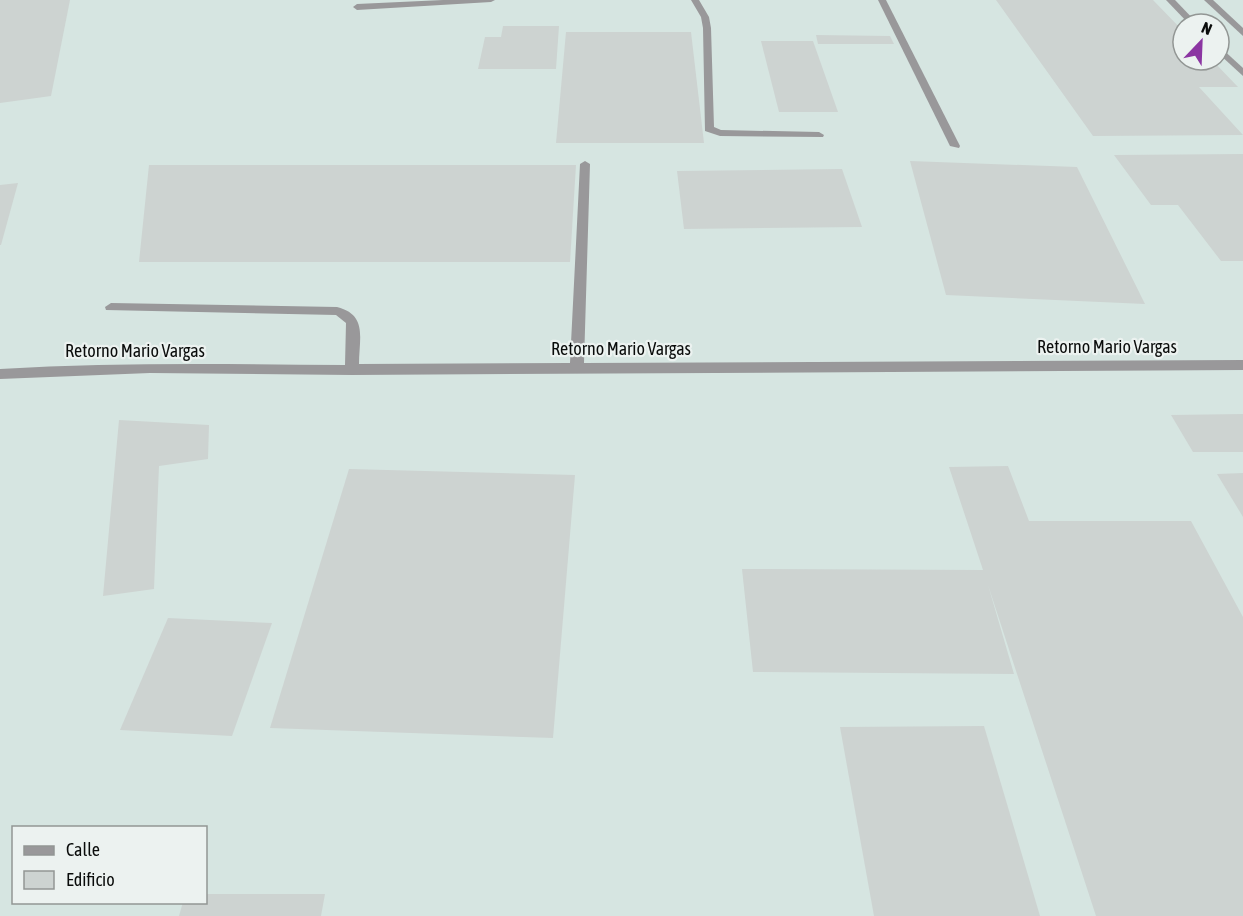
<svg xmlns="http://www.w3.org/2000/svg" width="1243" height="916" font-family="'Asap Condensed',sans-serif">
<style>
.built{fill:#d6e5e1;fill-rule:evenodd}
.building{fill:#cdd3d1}
.lines{fill:none;stroke-linecap:round;stroke-linejoin:round}
.minor{fill:#99989a;fill-rule:evenodd}
.labels{text-anchor:middle;stroke-width:4.5;stroke-linejoin:round;paint-order:stroke}
.street-label{font-size:18px;fill:#0a0c0b;stroke:#ecf2f0}
</style>
<rect width="100%" height="100%" fill="#ecf2f0"/>
<path class="built" d="M0,0H1243V916H0ZM1183,24H1219V60H1183ZM14,828H206V902H14Z"/>
<g class="building">
<path d="M0,0H70L51,96L0,103Z"/>
<path d="M996,0H1153L1183,31V60H1212L1238,87H1199L1243,135L1093,136Z"/>
<path d="M503,26H559L556,69H478L485,37H501Z"/>
<path d="M566,32H691L704,143H556Z"/>
<path d="M816,35L890,36L894,44H818Z"/>
<path d="M761,41H813L838,112H779Z"/>
<path d="M1243,154V261H1221L1178,205H1151L1114,155Z"/>
<path d="M910,161L1077,167L1145,304L946,295Z"/>
<path d="M149,165H576L570,262H139Z"/>
<path d="M842,169L862,227L684,229L677,171Z"/>
<path d="M18,183L1,245H0V185Z"/>
<path d="M1243,414V452H1193L1171,415Z"/>
<path d="M119,420L209,425L208,459L159,466L154,589L103,596Z"/>
<path d="M1008,466L1029,521H1191L1243,617V916H1096L988,585L1014,674L753,672L742,569L983,570L949,467Z"/>
<path d="M349,469L575,475L553,738L270,728Z"/>
<path d="M1243,473V517L1217,474Z"/>
<path d="M168,618L272,623L232,736L120,730Z"/>
<path d="M984,726L1040,916H874L840,727Z"/>
<path d="M206,894H325L321,916H179L183,902H206Z"/>
</g>
<g class="lines">
<g class="minor">
<path d="M443,0H495L491,2L357,10L353,7L357,4Z"/>
<path d="M691,0H699L709,17L711,28L714,127L721,130L819,132L824,135L823,137L720,136L705,131L703,28L701,17Z"/>
<path d="M878,0H886L960,146L959,148L950,146Z"/>
<path d="M1166,0H1175L1198,24H1189Z"/>
<path d="M1204,0H1213L1243,28V36Z"/>
<path d="M1219,46L1243,68V76L1219,54Z"/>
<path d="M585,161L590,164L584,363L1243,360V370L352,375L150,373L0,379V369C115,362 230,364 345,365L346,323L336,315L106,310L105,307L111,303L337,307C368,315 359,338 359,364L570,363L580,164Z"/>
</g>
</g>
<g class="labels">
<g class="street-label">
<text x="1107" y="353">Retorno Mario Vargas</text>
<text x="621" y="355">Retorno Mario Vargas</text>
<text x="135" y="357">Retorno Mario Vargas</text>
</g>
</g>
<rect x="12" y="826" width="195" height="78" fill="#ecf2f0" stroke="#929694" stroke-width="1.5"/>
<rect x="24" y="846" width="30" height="9" fill="#99989a" stroke="#929694" stroke-width="1.5"/>
<text x="66" y="856" font-size="18" fill="#0a0c0b">Calle</text>
<rect x="24" y="871" width="30" height="18" fill="#cdd3d1" stroke="#929694" stroke-width="1.5"/>
<text x="66" y="886" font-size="18" fill="#0a0c0b">Edificio</text>
<g transform="translate(1201 42) rotate(23)"><circle r="28" fill="#ecf2f0" stroke="#929694" stroke-width="1.5"/>
<path d="M0-4.5L10 22L0 15L-10 22Z" fill="#8b35a2"/>
<text y="-9" font-size="16" font-weight="bold" text-anchor="middle" fill="#0a0c0b">N</text>
</g>
</svg>
